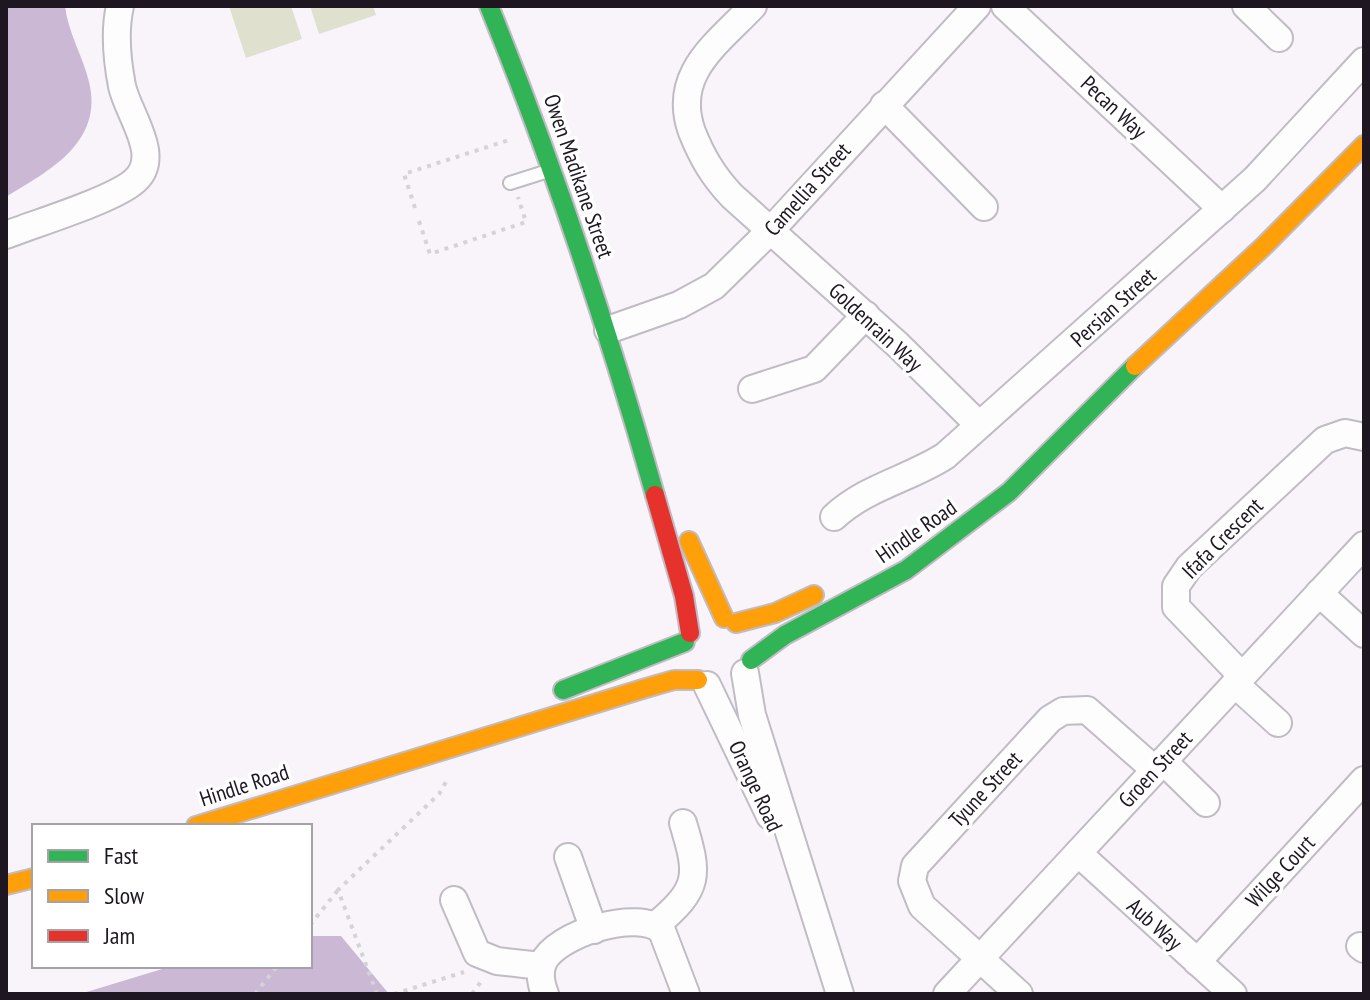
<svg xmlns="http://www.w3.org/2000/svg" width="1370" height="1000" font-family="'PT Sans Narrow',sans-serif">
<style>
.green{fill:#e0e0ce}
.water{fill:#cbb8d5}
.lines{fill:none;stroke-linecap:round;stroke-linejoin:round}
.lane-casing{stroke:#c1bbc4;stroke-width:16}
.street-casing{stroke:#c1bbc4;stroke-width:30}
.fast-casing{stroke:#c1bbc4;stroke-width:22}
.slow-casing{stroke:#c1bbc4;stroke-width:22}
.jam-casing{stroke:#c1bbc4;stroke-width:22}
.path{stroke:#d4d3d6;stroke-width:4;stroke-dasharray:4 6;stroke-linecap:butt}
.lane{stroke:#fefdfe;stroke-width:12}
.street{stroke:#fefdfe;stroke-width:26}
.fast{stroke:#30b455;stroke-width:18}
.slow{stroke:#ff9f0a;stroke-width:18}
.jam{stroke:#e5322d;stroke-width:18}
.labels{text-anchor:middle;stroke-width:7;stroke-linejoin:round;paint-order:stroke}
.street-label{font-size:22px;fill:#1e1722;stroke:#fff}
</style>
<rect width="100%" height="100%" fill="#f8f4fa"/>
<g class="green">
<path d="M229,6H291L302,39L246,58Z"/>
<path d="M310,6H373L376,15L319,34Z"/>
</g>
<g class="water">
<path d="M6,6H65C68,33 83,56 89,82C104,143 48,171 6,197Z"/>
<path d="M310,936H341L389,994H80L172,966H310Z"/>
</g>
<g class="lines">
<g class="lane-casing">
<path id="lane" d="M510,183L548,171"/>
</g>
<g class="street-casing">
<g id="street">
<path d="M753,6C717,44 671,74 692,132C702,157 713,176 732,196L898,345L979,425"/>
<path d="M1005,6L1222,209"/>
<path d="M1246,6L1279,38"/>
<path d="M884,105L984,207"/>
<path d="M6,235C37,223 109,201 132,183C165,159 128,115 122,86C117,60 114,32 120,6"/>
<path d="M608,330L679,305L714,286L771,230L977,6"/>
<path d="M752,389L814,369L866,315"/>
<path d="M834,517C866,487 909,479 945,456L1255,179L1364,61"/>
<path d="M1319,593L1364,634"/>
<path d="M745,673L752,715L840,994"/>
<path d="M1242,676L1176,607V586L1189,567L1325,440L1345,433L1364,437"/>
<path d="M1235,684L1278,723"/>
<path d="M707,685L770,816"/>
<path d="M1163,761L1206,803"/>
<path d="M1078,853L1233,994"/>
<path d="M568,857L594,930"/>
<path d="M454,900L477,953L497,961L541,966"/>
<path d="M656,925C700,888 699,876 683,823"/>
<path d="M1360,946L1364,949"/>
<path d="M1197,962L1364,780"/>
<path d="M545,994C541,984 539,973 543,963C555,934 639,908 662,931L686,994"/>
<path d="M947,994L1364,545"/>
<path d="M1019,994L922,906L912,881L915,866L1050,719L1063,711L1087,710L1155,770"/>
</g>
</g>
<g class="fast-casing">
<g id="fast">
<path d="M489,6C554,166 608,329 655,495"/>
<path d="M751,660L785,635L906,570L1009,492L1135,366"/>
<path d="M563,690L685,642"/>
</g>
</g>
<g class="slow-casing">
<g id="slow">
<path d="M1135,366L1265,245L1364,145"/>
<path d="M689,541L724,618"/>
<path d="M736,623L775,613L814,595"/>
<path d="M196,826L646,688L674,680H698"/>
<path d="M6,885L34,878"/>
</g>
</g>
<g class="jam-casing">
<path id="jam" d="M655,495L684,596L690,633"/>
</g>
<g class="path">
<path d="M415,208L404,174L512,139"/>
<path d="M419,221L430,254L526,222L518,197"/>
<path d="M310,925L338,890"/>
<path d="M255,994L277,966"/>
<path d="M377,994L338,890L439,794L447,780"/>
<path d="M394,994L464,972"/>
<path d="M472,994L483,979"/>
</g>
<use href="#lane" class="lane"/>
<use href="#street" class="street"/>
<use href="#fast" class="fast"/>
<use href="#slow" class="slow"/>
<use href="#jam" class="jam"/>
</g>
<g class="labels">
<g class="street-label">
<text transform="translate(1114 107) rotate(43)" y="8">Pecan Way</text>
<text transform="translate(579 176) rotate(71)" y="8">Owen Madikane Street</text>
<text transform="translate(807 189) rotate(-48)" y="8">Camellia Street</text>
<text transform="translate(1113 307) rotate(-42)" y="8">Persian Street</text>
<text transform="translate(876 327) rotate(43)" y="8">Goldenrain Way</text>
<text transform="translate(916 531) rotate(-35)" y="8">Hindle Road</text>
<text transform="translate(1222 538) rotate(-45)" y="8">Ifafa Crescent</text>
<text transform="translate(1155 769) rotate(-47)" y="8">Groen Street</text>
<text transform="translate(244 785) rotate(-18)" y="8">Hindle Road</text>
<text transform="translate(756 786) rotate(65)" y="8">Orange Road</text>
<text transform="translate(985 789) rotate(-47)" y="8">Tyune Street</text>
<text transform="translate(1280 871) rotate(-47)" y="8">Wilge Court</text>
<text transform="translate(1155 924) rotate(42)" y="8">Aub Way</text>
</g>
</g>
<rect width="1370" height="1000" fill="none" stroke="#1e1722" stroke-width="16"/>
<rect x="32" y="824" width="280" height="144" fill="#ffffff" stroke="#a5a2a7" stroke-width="2"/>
<rect x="48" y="850" width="40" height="12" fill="#30b455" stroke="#a5a2a7" stroke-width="2"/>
<text x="104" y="864" font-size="24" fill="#1e1722">Fast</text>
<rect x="48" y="890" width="40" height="12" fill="#ff9f0a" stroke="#a5a2a7" stroke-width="2"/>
<text x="104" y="904" font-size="24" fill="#1e1722">Slow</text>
<rect x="48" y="930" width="40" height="12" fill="#e5322d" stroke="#a5a2a7" stroke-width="2"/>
<text x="104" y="944" font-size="24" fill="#1e1722">Jam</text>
</svg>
